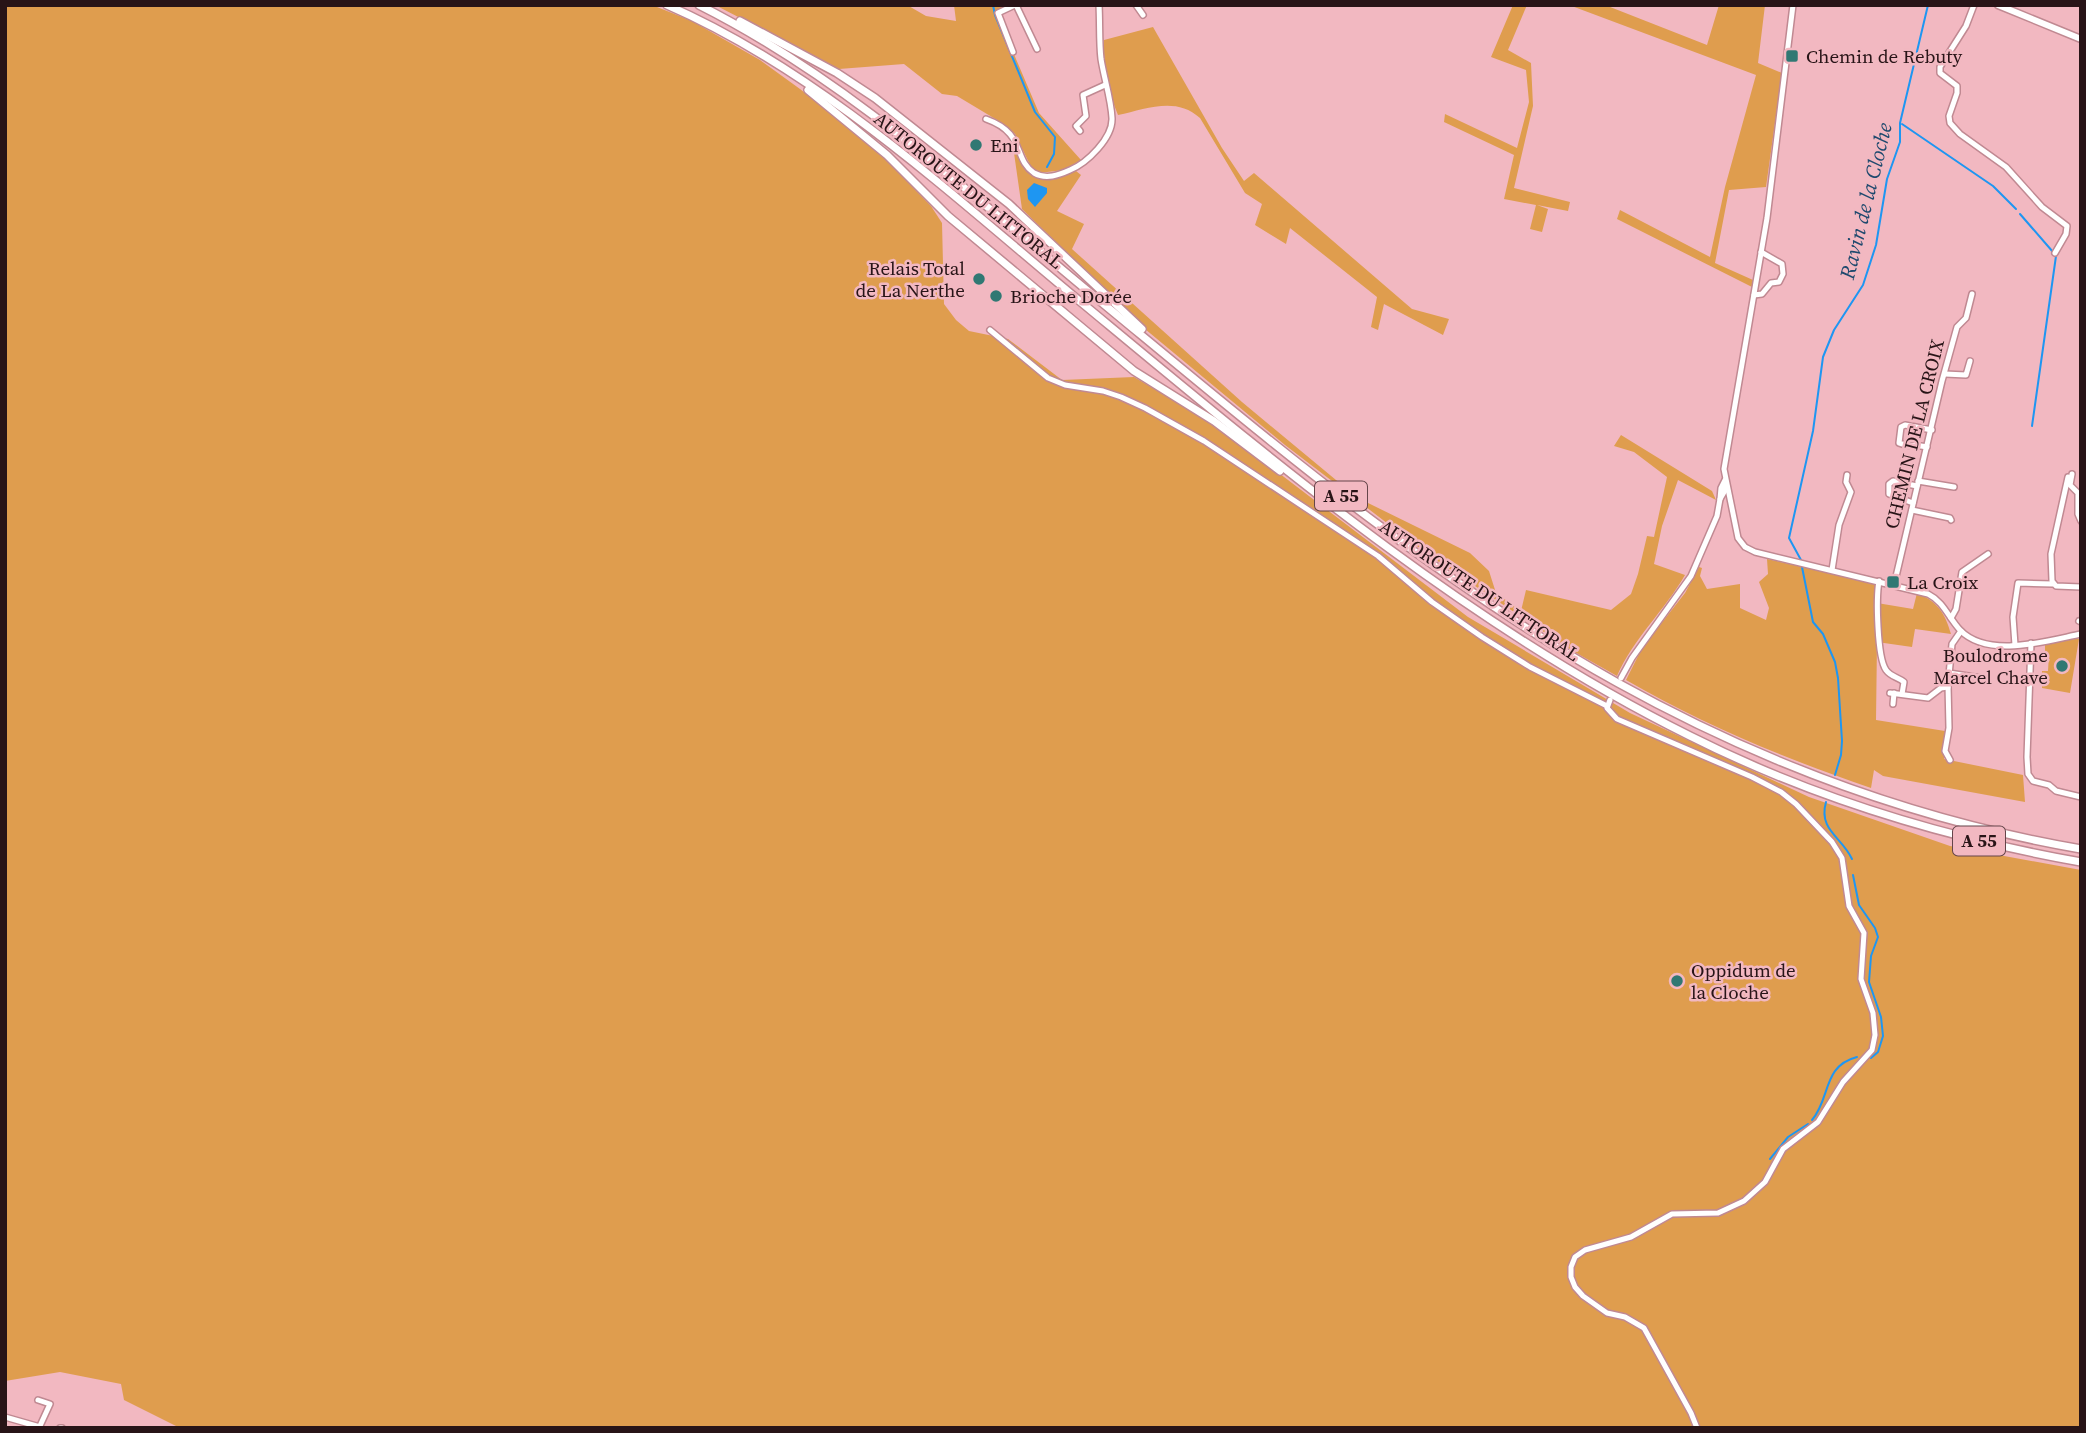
<svg xmlns="http://www.w3.org/2000/svg" width="2086" height="1433" font-family="'Source Serif 4',serif">
<style>
.green{fill:#df9d4e}
.water{fill:#1e96f2}
.lines{fill:none;stroke-linecap:round;stroke-linejoin:round}
.stream{stroke:#1e96f2;stroke-width:2}
.minor-casing{stroke:#c08992;stroke-width:8}
.major-casing{stroke:#c08992;stroke-width:9}
.highway-casing{stroke:#c08992;stroke-width:10}
.minor{stroke:#fff;stroke-width:5}
.major{stroke:#fff;stroke-width:6}
.highway{stroke:#fff;stroke-width:7}
.poi-dot{fill:#307873;stroke:#f2b8c1;stroke-width:2.5}
.labels{text-anchor:middle;stroke-width:5;stroke-linejoin:round;paint-order:stroke}
.shield{fill:#f2b8c1;stroke:#65454a;stroke-width:2}
.shield-label{font-size:18px;font-weight:bold;fill:#281417}
.poi-label{font-size:19px;fill:#281417;stroke:#f2b8c1;text-anchor:start}
.street-label{font-size:19px;fill:#281417;stroke:#f2b8c1}
.water-label{font-size:21px;font-style:italic;fill:#1f496e;stroke:#f2b8c1}
</style>
<rect width="100%" height="100%" fill="#f2b8c1"/>
<g class="green">
<path d="M5,5H652L692,21L760,60L800,89L876,149L931,206L942,223L944,304L956,320L969,331L1008,339L1062,380L1134,377L1213,423L1468,617L1630,713L1809,797L1950,846L2081,870V1428H180L124,1400L121,1384L60,1372L5,1381Z"/>
<path d="M715,5H907L926,16L956,21L954,5H1007L996,12L1039,113L1081,160L1064,170L1039,173L1031,167L1015,134L997,120L957,96L942,94L904,64L839,69Z"/>
<path d="M1513,5H1527L1508,50L1531,63L1533,106L1514,188L1570,202L1568,211L1537,205L1548,209L1542,232L1530,229L1536,205L1504,199L1514,155L1444,122L1445,114L1517,148L1529,102L1526,70L1491,57Z"/>
<path d="M1569,5H1605L1707,45L1719,5H1765L1758,63L1782,73L1766,187L1729,190L1715,263L1753,280L1752,287L1617,219L1620,210L1710,257L1725,187L1756,75Z"/>
<path d="M1153,27L1222,148L1244,181L1254,173L1412,309L1449,319L1443,335L1384,304L1378,330L1371,327L1377,297L1290,228L1286,244L1255,225L1262,204L1245,193L1200,118C1176,96 1146,109 1118,115C1108,91 1103,66 1104,40Z"/>
<path d="M1012,139L1021,157L1038,177L1064,175L1076,171L1081,175L1057,211L1084,224L1072,249L1242,402L1336,480L1366,502L1470,553L1489,571L1496,593L1521,611L1526,590L1611,610L1631,594L1638,574L1647,536L1654,537L1667,477L1634,452L1614,446L1621,435L1712,491L1716,500L1678,480L1662,526L1654,564L1685,575C1665,610 1633,639 1617,676L1571,650L1430,556L1285,445L1145,329L1022,209Z"/>
<path d="M1767,559L1877,583V603L1913,609L1917,593C1938,602 1945,613 1951,634L1915,629L1912,647L1877,642L1876,720L1945,731L1944,759L2023,775L2025,802L1883,776L1874,770L1871,788C1786,759 1704,725 1626,680L1642,648L1685,593L1699,567L1702,568L1700,576L1707,589L1740,584V608L1766,620L1769,608L1759,582L1768,574Z"/>
<path d="M2075,639H2079L2070,693L2042,688V671H2048L2049,654H2045V644Z"/>
</g>
<path class="water" d="M1034,183L1047,188V193L1035,207L1028,199L1027,190Z"/>
<g class="lines">
<g class="stream">
<path d="M993,5L995,15L1035,112L1055,137L1054,154L1047,167"/>
<path d="M1902,124L1993,186L2016,209"/>
<path d="M2020,214L2053,252"/>
<path d="M2032,426L2056,256"/>
<path d="M1801,560L1789,538L1813,431L1823,357L1834,330L1863,285L1876,245L1887,179L1900,142V123L1928,5"/>
<path d="M1802,567L1813,622L1823,634L1835,662L1838,678L1842,741L1841,755L1835,775"/>
<path d="M1826,802C1818,830 1842,837 1852,859"/>
<path d="M1853,875L1859,905L1875,928L1878,937L1871,956L1869,982L1881,1017L1883,1036L1878,1052L1871,1058"/>
<path d="M1812,1120C1831,1098 1822,1066 1857,1057"/>
<path d="M1770,1159L1788,1137L1808,1124"/>
</g>
<g class="minor-casing">
<g id="minor">
<path d="M1016,5L1037,49"/>
<path d="M1136,5L1143,15"/>
<path d="M1793,5L1767,218L1724,469L1738,538L1745,547L1755,552L1928,594C1944,602 1948,617 1960,630C1988,659 2046,641 2081,634"/>
<path d="M1974,5L1966,26L1940,67V73L1957,86V93L1949,116L1950,123L1960,134L2006,167L2042,207L2067,226L2066,234L2055,253"/>
<path d="M1013,52L998,13L1015,5"/>
<path d="M986,119C1026,133 1013,159 1034,173C1046,180 1059,175 1070,170C1087,163 1113,138 1112,118C1111,99 1104,78 1101,59C1099,42 1100,23 1099,5"/>
<path d="M1080,131L1076,126L1086,116L1083,95L1105,85"/>
<path d="M1754,295L1762,294L1771,283L1779,282L1783,274L1782,264L1761,252"/>
<path d="M990,330L1048,378L1065,385L1103,391L1121,397L1145,408L1204,441L1378,556L1432,602L1482,637L1530,667L1607,706"/>
<path d="M1945,374L1966,375L1970,361"/>
<path d="M1927,447C1916,444 1908,447 1899,443L1901,427L1905,425L1932,430"/>
<path d="M2072,474L2070,485L2078,493V514L2081,521"/>
<path d="M2068,477L2051,554L2052,581L2056,586L2081,587"/>
<path d="M1725,480L1721,488L1720,499L1727,487"/>
<path d="M1918,481L1954,487"/>
<path d="M1913,503L1889,494V484L1893,481L1917,486"/>
<path d="M1912,510L1950,518L1951,520"/>
<path d="M1832,570L1839,525L1851,492L1846,482L1847,475"/>
<path d="M1879,581C1876,598 1877,657 1886,670C1891,677 1898,677 1904,682L1902,694"/>
<path d="M1894,585L1942,381L1957,327L1966,318L1972,294"/>
<path d="M1951,618L1956,609L1962,572L1988,554"/>
<path d="M2079,621L2081,622"/>
<path d="M2031,643L2027,757L2028,774L2033,781L2049,785L2056,791L2081,797"/>
<path d="M2015,645L2013,617L2018,583L2053,584"/>
<path d="M1949,673L1981,678"/>
<path d="M1621,678L1632,658L1691,576L1717,516L1720,499"/>
<path d="M1890,693L1928,698L1941,688L1948,687"/>
<path d="M1610,700L1607,708L1617,719L1752,777L1781,792L1796,804L1832,842L1842,858L1849,906L1864,933L1861,979L1873,1013L1875,1035L1872,1050L1843,1082L1818,1122L1783,1149L1765,1182L1744,1201L1718,1213L1672,1214L1631,1237L1585,1250L1575,1257L1571,1267V1277L1575,1287L1583,1296L1607,1313L1625,1317L1644,1328L1691,1413L1697,1428"/>
<path d="M1893,704L1894,693"/>
<path d="M1950,760L1945,751L1949,728L1948,685L1952,644L1961,631"/>
<path d="M38,1400L50,1404L39,1428"/>
<path d="M5,1417L40,1427"/>
<path d="M60,1428H62"/>
</g>
</g>
<g class="major-casing">
<path id="major" d="M1998,5L2081,39"/>
</g>
<g class="highway-casing">
<g id="highway">
<path d="M667,5C821,72 954,197 1082,303C1274,462 1466,625 1690,736C1813,798 1946,838 2081,862"/>
<path d="M699,5C844,78 965,189 1089,292C1258,431 1426,576 1618,683C1762,763 1919,821 2081,849"/>
<path d="M740,21L837,73L875,98L1009,204L1142,329"/>
<path d="M808,90L887,155L948,216L1134,371L1214,421L1280,471"/>
</g>
</g>
<use href="#minor" class="minor"/>
<use href="#major" class="major"/>
<use href="#highway" class="highway"/>
</g>
<g class="poi-dot">
<rect x="1785" y="49" width="14" height="14" rx="3.5"/>
<circle cx="976" cy="145" r="7"/>
<circle cx="979" cy="279" r="7"/>
<circle cx="996" cy="296" r="7"/>
<rect x="1886" y="575" width="14" height="14" rx="3.5"/>
<circle cx="2062" cy="666" r="7"/>
<circle cx="1677" cy="981" r="7"/>
</g>
<g class="labels">
<g class="shield">
<rect x="1315" y="481.5" width="52" height="29" rx="5"/>
<rect x="1953" y="826.5" width="52" height="29" rx="5"/>
</g>
<g class="shield-label">
<text x="1341" y="502">A 55</text>
<text x="1979" y="847">A 55</text>
</g>
<g class="poi-label">
<text x="1806" y="63">Chemin de Rebuty</text>
<text x="990" y="152">Eni</text>
<text x="965" y="275" text-anchor="end">Relais Total<tspan x="965" dy="22">de La Nerthe</tspan></text>
<text x="1010" y="303">Brioche Dorée</text>
<text x="1907" y="589">La Croix</text>
<text x="2048" y="662" text-anchor="end">Boulodrome<tspan x="2048" dy="22">Marcel Chave</tspan></text>
<text x="1691" y="977">Oppidum de<tspan x="1691" dy="22">la Cloche</tspan></text>
</g>
<g class="street-label">
<text transform="translate(969 190) rotate(39)" y="7">AUTOROUTE DU LITTORAL</text>
<text transform="translate(1914 434) rotate(-76)" y="7">CHEMIN DE LA CROIX</text>
<text transform="translate(1480 590) rotate(34)" y="7">AUTOROUTE DU LITTORAL</text>
</g>
<g class="water-label">
<text transform="translate(1866 201) rotate(-76)" y="7">Ravin de la Cloche</text>
</g>
</g>
<rect width="2086" height="1433" fill="none" stroke="#281417" stroke-width="14"/>
</svg>
